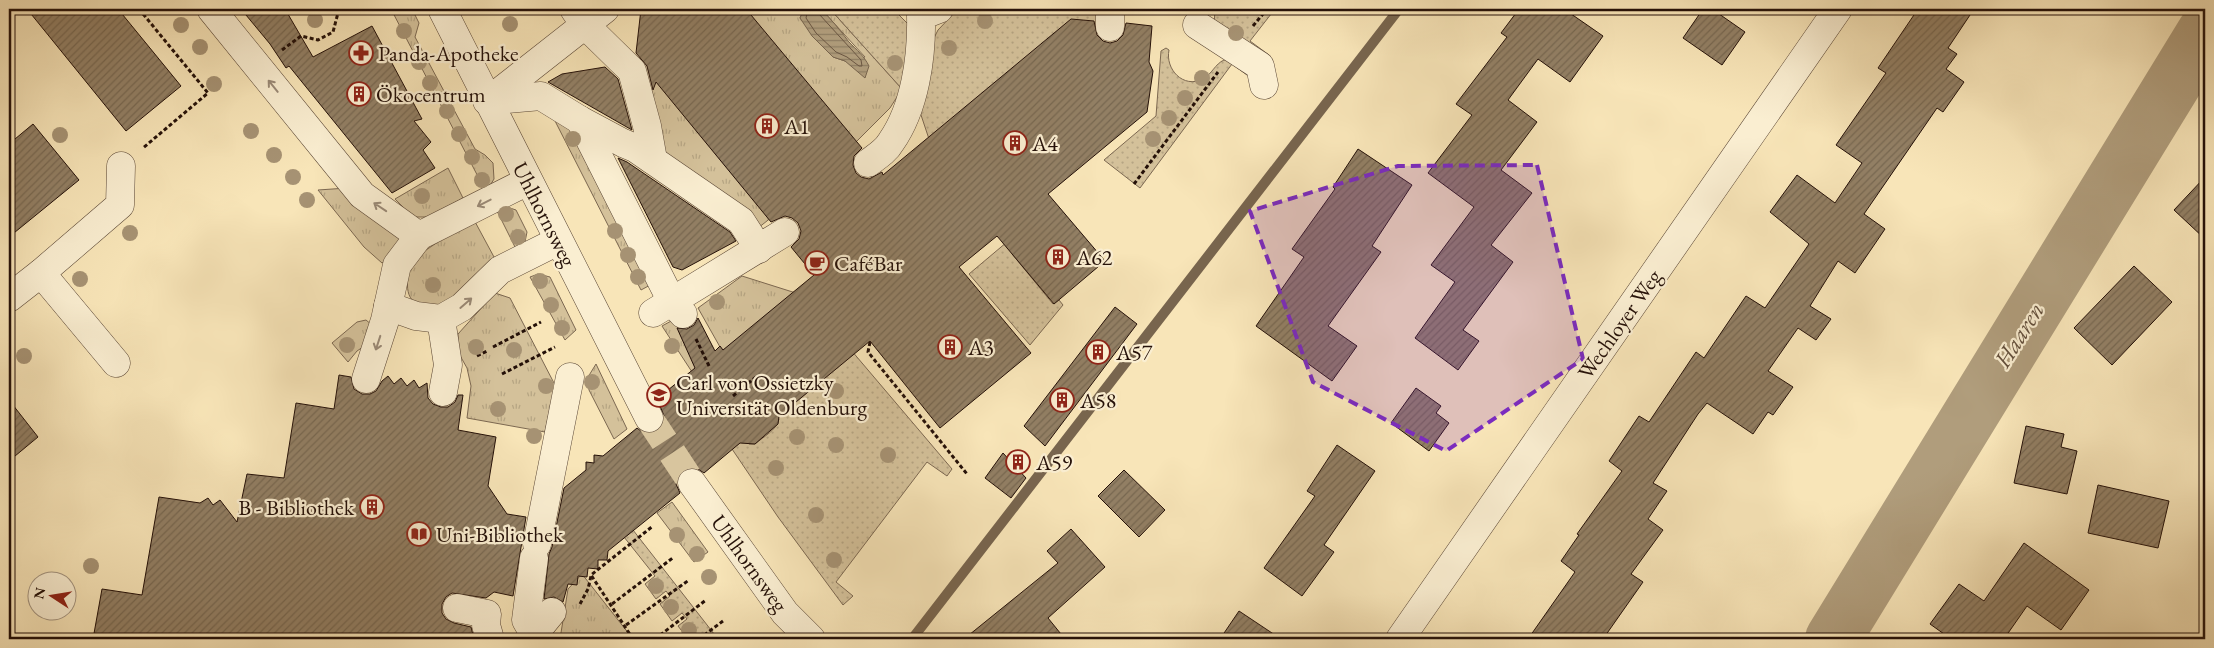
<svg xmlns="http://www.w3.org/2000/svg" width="2214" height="648" font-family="'EB Garamond',serif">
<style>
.grass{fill:url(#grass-tufts);stroke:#7c6851}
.park{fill:url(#park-dots);stroke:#7c6851}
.water{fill:url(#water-rules);stroke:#78654e}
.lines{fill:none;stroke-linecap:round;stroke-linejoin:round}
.shore{stroke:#6a5642;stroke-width:1}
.stream{stroke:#78654e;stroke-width:10}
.river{stroke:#b09d7c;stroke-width:56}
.building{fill:url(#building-hatch);stroke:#241008}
.minor-tunnel{stroke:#d8c59e;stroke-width:28;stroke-dasharray:28 14;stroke-linecap:butt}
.minor-casing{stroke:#594534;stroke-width:29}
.path{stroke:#241008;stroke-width:3;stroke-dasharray:4 2.5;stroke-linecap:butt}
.minor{stroke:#faeed1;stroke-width:28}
.tree{fill:#a69273}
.oneway{stroke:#9a8a77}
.marked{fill:#7b2cbf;fill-opacity:0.2;stroke:#7b2cbf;stroke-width:4;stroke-dasharray:10 6;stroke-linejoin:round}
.labels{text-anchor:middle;stroke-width:4.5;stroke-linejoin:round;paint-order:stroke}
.poi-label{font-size:22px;fill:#241008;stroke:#faeed1;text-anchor:start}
.street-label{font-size:22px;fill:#241008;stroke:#faeed1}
.water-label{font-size:24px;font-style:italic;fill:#634f3c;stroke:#faeed1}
</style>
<defs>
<pattern id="grass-tufts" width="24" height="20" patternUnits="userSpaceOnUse" patternTransform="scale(1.25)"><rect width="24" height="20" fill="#d4c19a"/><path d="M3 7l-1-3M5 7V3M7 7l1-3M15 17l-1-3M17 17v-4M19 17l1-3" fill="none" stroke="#b6a583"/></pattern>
<pattern id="park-dots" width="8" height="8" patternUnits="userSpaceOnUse" patternTransform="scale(1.25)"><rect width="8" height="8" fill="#d4c19a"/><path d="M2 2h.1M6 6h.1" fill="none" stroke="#b6a583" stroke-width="1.8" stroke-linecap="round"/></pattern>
<pattern id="water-rules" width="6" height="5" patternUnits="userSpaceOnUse" patternTransform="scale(1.25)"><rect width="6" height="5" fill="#b09d7c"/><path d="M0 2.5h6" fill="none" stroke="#8f7f64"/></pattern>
<pattern id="building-hatch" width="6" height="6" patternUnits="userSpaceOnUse" patternTransform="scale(1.25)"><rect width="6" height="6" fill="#927f64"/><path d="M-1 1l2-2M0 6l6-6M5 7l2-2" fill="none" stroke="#776750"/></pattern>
</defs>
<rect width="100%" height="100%" fill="#f8e5b8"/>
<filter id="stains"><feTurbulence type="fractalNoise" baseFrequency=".004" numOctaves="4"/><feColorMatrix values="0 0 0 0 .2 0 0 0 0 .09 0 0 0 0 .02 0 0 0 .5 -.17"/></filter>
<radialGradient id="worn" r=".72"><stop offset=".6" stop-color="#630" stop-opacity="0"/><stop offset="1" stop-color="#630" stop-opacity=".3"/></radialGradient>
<g class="grass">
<path d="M391,9H412L419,23L415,37L475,149L485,155L493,163L494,179L486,192Z"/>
<path d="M741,9H804L800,18L833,57L845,61L865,57L821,9H830L902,89L890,108L853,145Z"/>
<path d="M640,57L772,217L758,228L653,150Z"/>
<path d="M553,117L580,135L654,283L641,290Z"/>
<path d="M448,168L463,198L429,217H413L395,199Z"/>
<path d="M347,188L402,240L394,255L382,263L364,247L318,190Z"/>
<path d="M504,206L516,210L527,232L525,242L516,249L496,209Z"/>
<path d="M473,218L494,257C481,269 461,293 446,302C438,306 433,306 424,305C401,303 408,277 410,261Z"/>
<path d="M538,274L550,277L576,330L565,340L530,277Z"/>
<path d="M742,276L799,294L727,354L720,347L698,308Z"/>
<path d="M495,293L510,298L555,385L545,432L467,418L471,386L467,368L458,352V334Z"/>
<path d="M366,320L372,325L369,343L357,351L348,362L332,343L357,322Z"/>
<path d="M673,320L701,364L692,372L662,326Z"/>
<path d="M596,364L627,429L614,439L589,390L588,377Z"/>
<path d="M672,502L708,552L694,562L657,513Z"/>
<path d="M582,574L633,639H560L568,589Z"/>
</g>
<g class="park">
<path d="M830,9H893L911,27L902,89Z"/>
<path d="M958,9H1101L1098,27L1072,24L930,142L921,115L919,94L927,52L938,30Z"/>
<path d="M1215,9H1275L1250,41L1269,55L1263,62L1214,27Z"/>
<path d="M1166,48L1169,50C1165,69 1183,89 1203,79C1212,74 1215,64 1224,60L1249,63L1251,78L1232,64L1140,188L1104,160L1156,116L1161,51Z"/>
<path d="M1026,226L1012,254L1053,304L1059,300L1063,305L1030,345L969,274Z"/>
<path d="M851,350L952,469L947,476L927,462L836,582L853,596L843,605L778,517L732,449L745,439L749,444H755C763,437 777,430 779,419L775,414Z"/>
<path d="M633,530L718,639H702L698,635L693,639H688L678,626L687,619L682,613L672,621L660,604L670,596L666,591L656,599L645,584L655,576L624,537Z"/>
</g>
<path class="water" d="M804,9H821C831,19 840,30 849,42C857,50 864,56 869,66L865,78L845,61L833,57L812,36L800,18Z"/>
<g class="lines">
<path class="shore" d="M808,9L806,18L816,33L836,52L847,57L859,66H862L861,60L819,14L818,9"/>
<path class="stream" d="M912,639L1399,9"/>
<path class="river" d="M1833,639L2205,32"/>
</g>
<g class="building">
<path d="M27,9H118L181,86L126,131Z"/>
<path d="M241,9H285L313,57L372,26L422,119L414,121L431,142L423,150L435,168L392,193L289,66L286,68L270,44Z"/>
<path d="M641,9H746L862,148L854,156L853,165L856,173L861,177L869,179L882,172L883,175L1071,19L1094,21L1097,35L1103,41L1110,43L1117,41L1123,35L1126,23L1152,26L1149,62L1153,71L1147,112L1048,194L1105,261L1054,304L997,236L959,267L1031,353L940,428L870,341L779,416L778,424L755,444L740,443L704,473L698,469L691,467L683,471L678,477L676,484L680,493L608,551L607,560H598V569L588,568L587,577L578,576L577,585L568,584L563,602L554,597L544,599L549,554L552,547L564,488L586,470V462L594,463V455L603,456L637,428L641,431L649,434L656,432L662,427L665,418L657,399L695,368L677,328L687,329L694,325L698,318L715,351L720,346L723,350L814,275L791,247L799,239L801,231L798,223L792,218L785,216L771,222L656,82L653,90L647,66L636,53Z"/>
<path d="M1519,9H1564L1603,36L1570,82L1538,59L1508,100L1537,122L1501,170L1532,193L1491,245L1513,262L1463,330L1479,341L1458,370L1415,338L1455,282L1431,265L1474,207L1428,173L1472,115L1456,104L1507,37L1501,33Z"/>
<path d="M1703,9H1712L1745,32L1722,65L1683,38Z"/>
<path d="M1918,9H1974L1948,48L1957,54L1946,69L1964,82L1943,112L1937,108L1864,214L1885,229L1855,273L1838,261L1810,306L1831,319L1816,340L1798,328L1768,371L1793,387L1773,415L1768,412L1753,434L1707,403L1698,414L1653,483L1667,491L1648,519L1663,530L1631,574L1643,582L1603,639H1528L1575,572L1561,561L1579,535L1577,534L1622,471L1609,461L1639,416L1649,422L1696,352L1704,358L1746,296L1765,308L1809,244L1770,212L1797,175L1835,203L1862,163L1836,145L1886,73L1878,68Z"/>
<path d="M605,67L618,79L632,130L548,82L562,74Z"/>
<path d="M33,124L79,180L9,237V144Z"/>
<path d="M1358,149L1412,185L1372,246L1381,252L1328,326L1357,346L1332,381L1256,326L1304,257L1292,249L1335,189L1333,187Z"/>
<path d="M618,158L627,162L730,232L736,241L682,270L673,267Z"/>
<path d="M2205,177V239L2174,210Z"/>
<path d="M2134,266L2172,302L2112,365L2074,328Z"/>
<path d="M1115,307L1137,324L1045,446L1024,426Z"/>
<path d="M339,375L351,377L354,389L362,394H370L376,391L382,381L388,376L394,384L401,378L407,386L414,380L419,388L427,383L428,398L433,404L441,407H448L455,402L458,395H463L458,430L496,437L488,486L507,514L526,517L513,596L494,592L486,598L452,593L446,597L442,604V613L446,619L454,623L471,627L474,639H93L102,589L142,595L159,497L200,503L208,498L213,505L220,500L237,522L247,474L284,478L296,403L334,409Z"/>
<path d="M1416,388L1441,406L1436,413L1449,423L1429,451L1391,423Z"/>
<path d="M9,400L38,437L9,461Z"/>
<path d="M2026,426L2064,434L2061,447L2077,451L2067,494L2014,483Z"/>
<path d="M1337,445L1375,471L1324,545L1334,552L1302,596L1264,568L1315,496L1307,491Z"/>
<path d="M1003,453L1026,478L1011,498L985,478Z"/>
<path d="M1124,470L1165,510L1139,537L1098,496Z"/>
<path d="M2098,485L2169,501L2158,548L2088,533Z"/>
<path d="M1071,529L1105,567L1048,618L1065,639H964L1058,563L1047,551Z"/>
<path d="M2024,543L2089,590L2061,630L2027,606L2004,639H1951L1930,624L1959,584L1984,601Z"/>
<path d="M1239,611L1281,639H1220Z"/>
</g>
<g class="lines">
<path class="minor-tunnel" d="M649,418L692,483"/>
<g class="minor-casing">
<g id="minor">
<path d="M211,9L362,195L419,236"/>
<path d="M442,9L649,418"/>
<path d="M574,9L585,25L632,71L647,126L653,160"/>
<path d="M1197,25L1260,66L1264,85"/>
<path d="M1110,27V9"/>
<path d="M487,101L541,96L580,120L623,143L635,148L741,221L759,249"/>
<path d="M488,101L605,9"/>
<path d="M580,120L672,302L683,314"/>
<path d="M868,163C876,157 886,151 891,142C915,108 922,57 921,16L939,9"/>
<path d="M9,298L41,273"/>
<path d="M388,306L416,316L441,319L462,307L500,270L558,241"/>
<path d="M653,313L785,232"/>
<path d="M441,319L448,365L443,392"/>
<path d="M116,363L41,273L120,205L121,166"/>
<path d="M366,379L385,320L397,265L419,236L528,181"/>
<path d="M692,483L785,613L811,639"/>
<path d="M537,544L570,377"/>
<path d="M457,608L487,614L486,625L490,639"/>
<path d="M534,634L526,620L534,558"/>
<path d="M534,639V634L552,612"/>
<path d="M1400,639L1838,9"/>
</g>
</g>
<g class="path">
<path d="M139,9L208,93L143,148"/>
<path d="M1253,26L1267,9"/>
<path d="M282,50L301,36L318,40L333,32L339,9"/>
<path d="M1134,184L1218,72"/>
<path d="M696,339L710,368"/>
<path d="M870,342L868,352L967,474"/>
<path d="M493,347L541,322"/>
<path d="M477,356L487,351"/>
<path d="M502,374L555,347"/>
<path d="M733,396L757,376"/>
<path d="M580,604L588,589L591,576"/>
<path d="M612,604L674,557"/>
<path d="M626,625L689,580"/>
<path d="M633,639L591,575L653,526"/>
<path d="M655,639L706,600"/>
<path d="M699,639L723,621"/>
</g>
<use href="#minor" class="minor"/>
</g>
<g class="tree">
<circle cx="315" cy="20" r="8"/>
<circle cx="985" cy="21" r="8"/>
<circle cx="510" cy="24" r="8"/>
<circle cx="181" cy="25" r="8"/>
<circle cx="404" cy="31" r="8"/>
<circle cx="1236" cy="33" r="8"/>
<circle cx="200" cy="47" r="8"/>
<circle cx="949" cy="48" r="8"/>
<circle cx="419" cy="62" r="8"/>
<circle cx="895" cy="63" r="8"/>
<circle cx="1202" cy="78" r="8"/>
<circle cx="430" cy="83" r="8"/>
<circle cx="214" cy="84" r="8"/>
<circle cx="1185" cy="98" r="8"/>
<circle cx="447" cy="111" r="8"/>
<circle cx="1169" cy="118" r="8"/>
<circle cx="251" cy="131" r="8"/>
<circle cx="459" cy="134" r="8"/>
<circle cx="60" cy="135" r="8"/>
<circle cx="573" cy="139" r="8"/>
<circle cx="1153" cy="139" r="8"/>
<circle cx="274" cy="155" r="8"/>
<circle cx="472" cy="157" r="8"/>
<circle cx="293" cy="177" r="8"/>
<circle cx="482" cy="180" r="8"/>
<circle cx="422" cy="196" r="8"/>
<circle cx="307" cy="200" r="8"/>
<circle cx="506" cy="214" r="8"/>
<circle cx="615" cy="231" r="8"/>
<circle cx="130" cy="233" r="8"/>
<circle cx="518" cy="237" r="8"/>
<circle cx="628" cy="255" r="8"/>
<circle cx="638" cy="277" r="8"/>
<circle cx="80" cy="279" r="8"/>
<circle cx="540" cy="281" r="8"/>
<circle cx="433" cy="285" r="8"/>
<circle cx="717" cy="302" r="8"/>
<circle cx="551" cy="305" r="8"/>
<circle cx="562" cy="328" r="8"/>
<circle cx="347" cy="345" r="8"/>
<circle cx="672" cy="346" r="8"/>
<circle cx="476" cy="347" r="8"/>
<circle cx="514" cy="350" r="8"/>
<circle cx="24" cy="356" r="8"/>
<circle cx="592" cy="382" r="8"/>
<circle cx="546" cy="386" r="8"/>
<circle cx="836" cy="391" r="8"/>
<circle cx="498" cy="409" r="8"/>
<circle cx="534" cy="436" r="8"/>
<circle cx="797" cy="437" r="8"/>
<circle cx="836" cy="445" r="8"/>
<circle cx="888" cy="455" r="8"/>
<circle cx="776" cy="468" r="8"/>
<circle cx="816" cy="515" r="8"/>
<circle cx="677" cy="535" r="8"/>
<circle cx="697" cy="554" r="8"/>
<circle cx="834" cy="560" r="8"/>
<circle cx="91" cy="566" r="8"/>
<circle cx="709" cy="577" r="8"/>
<circle cx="656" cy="586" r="8"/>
<circle cx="671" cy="607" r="8"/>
<circle cx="689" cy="630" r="8"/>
</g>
<defs><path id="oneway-shaft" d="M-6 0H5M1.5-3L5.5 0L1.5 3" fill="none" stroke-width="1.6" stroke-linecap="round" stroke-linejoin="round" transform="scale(1.25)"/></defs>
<g class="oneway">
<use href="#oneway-shaft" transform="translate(273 86) rotate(-129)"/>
<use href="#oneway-shaft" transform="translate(484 203) rotate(153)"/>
<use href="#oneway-shaft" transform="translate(380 207) rotate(-146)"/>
<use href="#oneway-shaft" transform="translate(466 303) rotate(-41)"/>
<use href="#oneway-shaft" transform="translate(378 343) rotate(108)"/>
</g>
<path class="marked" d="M1537,165L1583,359L1446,451L1313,382L1250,211L1398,166Z"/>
<defs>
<g id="pharmacy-ring" transform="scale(1.25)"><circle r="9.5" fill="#faeed1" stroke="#8f2418" stroke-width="1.5"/><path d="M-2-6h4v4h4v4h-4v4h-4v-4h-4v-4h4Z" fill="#8f2418"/></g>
<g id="building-ring" transform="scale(1.25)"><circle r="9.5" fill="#faeed1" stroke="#8f2418" stroke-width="1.5"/><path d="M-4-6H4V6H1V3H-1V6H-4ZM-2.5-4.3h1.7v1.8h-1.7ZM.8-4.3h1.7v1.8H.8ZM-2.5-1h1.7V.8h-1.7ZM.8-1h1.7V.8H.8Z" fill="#8f2418"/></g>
<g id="cafe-ring" transform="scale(1.25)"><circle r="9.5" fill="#faeed1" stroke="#8f2418" stroke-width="1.5"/><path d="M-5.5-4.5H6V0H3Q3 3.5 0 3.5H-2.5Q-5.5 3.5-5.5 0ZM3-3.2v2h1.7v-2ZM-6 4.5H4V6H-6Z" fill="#8f2418"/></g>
<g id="university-ring" transform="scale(1.25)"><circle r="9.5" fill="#faeed1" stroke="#8f2418" stroke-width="1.5"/><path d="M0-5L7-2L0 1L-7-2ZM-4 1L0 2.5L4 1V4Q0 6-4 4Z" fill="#8f2418"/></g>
<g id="library-ring" transform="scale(1.25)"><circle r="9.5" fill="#faeed1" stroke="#8f2418" stroke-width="1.5"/><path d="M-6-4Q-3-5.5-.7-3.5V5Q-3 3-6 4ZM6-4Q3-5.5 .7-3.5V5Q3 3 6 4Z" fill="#8f2418"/></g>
</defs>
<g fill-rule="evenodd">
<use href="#pharmacy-ring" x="361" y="53"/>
<use href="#building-ring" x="359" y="94"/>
<use href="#building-ring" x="767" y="126"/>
<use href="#building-ring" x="1015" y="143"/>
<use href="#building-ring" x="1058" y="257"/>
<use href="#cafe-ring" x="817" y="263"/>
<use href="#building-ring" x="950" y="347"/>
<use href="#building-ring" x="1098" y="352"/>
<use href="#university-ring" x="659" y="395"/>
<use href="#building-ring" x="1062" y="400"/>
<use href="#building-ring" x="1018" y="462"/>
<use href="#building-ring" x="372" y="507"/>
<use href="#library-ring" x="419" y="534"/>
</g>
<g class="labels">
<g class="poi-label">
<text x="378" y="61">Panda-Apotheke</text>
<text x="376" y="102">Ökocentrum</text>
<text x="784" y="134">A1</text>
<text x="1032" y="151">A4</text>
<text x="1076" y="265">A62</text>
<text x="834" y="271">CaféBar</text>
<text x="968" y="355">A3</text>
<text x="1116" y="360">A57</text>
<text x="676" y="390">Carl von Ossietzky<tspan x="676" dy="25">Universität Oldenburg</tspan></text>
<text x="1080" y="408">A58</text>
<text x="1036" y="470">A59</text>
<text x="354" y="515" text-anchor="end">B - Bibliothek</text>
<text x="436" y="542">Uni-Bibliothek</text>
</g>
<g class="street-label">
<text transform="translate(545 214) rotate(63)" y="8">Uhlhornsweg</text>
<text transform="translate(1619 324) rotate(-55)" y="8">Wechloyer Weg</text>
<text transform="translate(750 563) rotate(54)" y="8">Uhlhornsweg</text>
</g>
<g class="water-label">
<text transform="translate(2019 335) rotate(-58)" y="8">Haaren</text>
</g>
</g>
<rect width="2214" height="648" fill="none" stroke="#f8e5b8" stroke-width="30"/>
<rect x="10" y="10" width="2194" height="628" fill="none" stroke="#241008" stroke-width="2.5"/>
<rect x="15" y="15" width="2184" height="618" fill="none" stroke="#241008"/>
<g transform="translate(52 596) rotate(282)"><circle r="24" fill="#faeed1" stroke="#a49581"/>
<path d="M0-4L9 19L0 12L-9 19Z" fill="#8f2418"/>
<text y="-8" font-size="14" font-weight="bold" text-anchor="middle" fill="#241008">N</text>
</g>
<rect width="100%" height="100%" filter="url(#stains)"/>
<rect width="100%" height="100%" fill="url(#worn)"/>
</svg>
